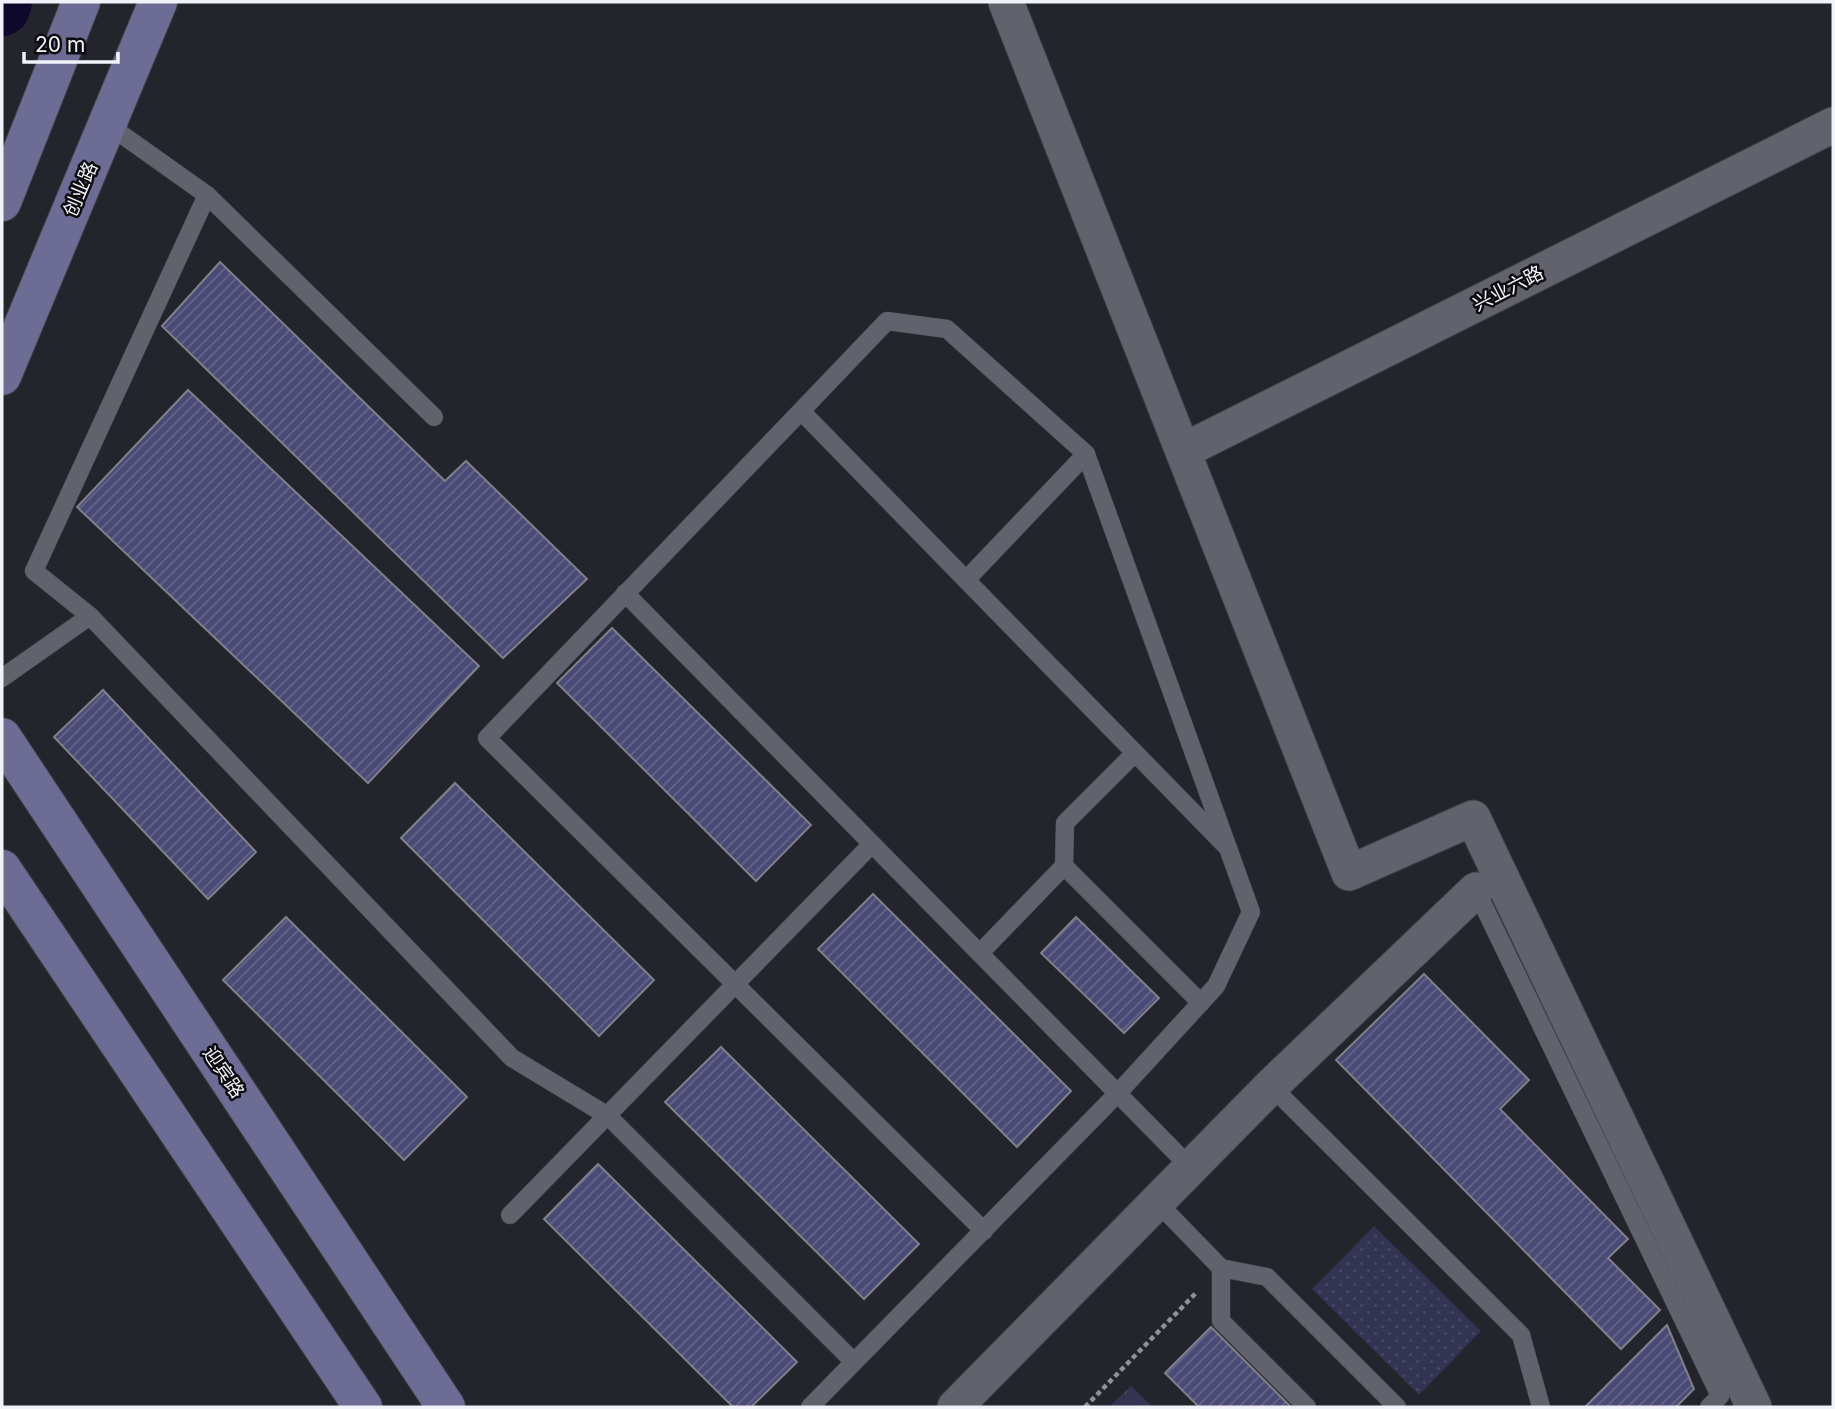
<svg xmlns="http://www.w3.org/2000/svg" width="1835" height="1409" font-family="Inter,'Noto Sans SC',sans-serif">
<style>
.grass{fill:url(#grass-dots)}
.park{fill:url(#park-tufts)}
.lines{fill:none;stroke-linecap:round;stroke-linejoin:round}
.river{stroke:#0e082d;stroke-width:56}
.building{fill:url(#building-hatch);stroke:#7f8089;stroke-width:2}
.service-casing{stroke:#3f4046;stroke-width:19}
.minor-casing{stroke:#3f4046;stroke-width:37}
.secondary-casing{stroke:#3f4046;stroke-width:40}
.path{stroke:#909198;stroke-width:4.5;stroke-dasharray:5 3.5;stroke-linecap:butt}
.service{stroke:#61626b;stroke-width:18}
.minor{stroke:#61626b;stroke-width:35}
.secondary{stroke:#6d6c95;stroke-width:38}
.labels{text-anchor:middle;stroke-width:5;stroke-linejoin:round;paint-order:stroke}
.street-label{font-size:19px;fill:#f2f3f8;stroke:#0d0d11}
</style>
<defs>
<pattern id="grass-dots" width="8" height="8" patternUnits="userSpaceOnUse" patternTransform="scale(1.75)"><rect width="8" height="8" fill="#333352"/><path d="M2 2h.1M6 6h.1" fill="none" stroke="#474763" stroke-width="1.8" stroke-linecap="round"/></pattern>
<pattern id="park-tufts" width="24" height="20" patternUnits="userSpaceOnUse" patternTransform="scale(1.75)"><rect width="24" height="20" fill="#333352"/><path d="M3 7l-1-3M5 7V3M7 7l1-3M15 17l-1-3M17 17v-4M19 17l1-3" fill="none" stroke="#474763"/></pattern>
<pattern id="building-hatch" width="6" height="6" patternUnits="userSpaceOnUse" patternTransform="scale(1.75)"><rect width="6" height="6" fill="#4a4a76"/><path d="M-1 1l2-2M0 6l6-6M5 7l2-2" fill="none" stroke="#65658a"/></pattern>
</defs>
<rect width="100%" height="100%" fill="#23242c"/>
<path class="grass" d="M1374,1226L1481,1331L1419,1395L1312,1289Z"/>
<path class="park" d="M1131,1386L1153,1407H1109Z"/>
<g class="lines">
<path class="river" d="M2,8L4,2"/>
</g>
<g class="building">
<path d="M220,262L445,481L466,461L587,579L503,658L162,326Z"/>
<path d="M188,390L479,666L368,783L77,507Z"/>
<path d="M612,628L811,825L756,881L557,683Z"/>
<path d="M103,690L256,852L208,899L54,737Z"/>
<path d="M455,783L654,980L599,1036L401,838Z"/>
<path d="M873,894L1071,1091L1017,1147L818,949Z"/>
<path d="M286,917L467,1097L404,1160L223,980Z"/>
<path d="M1076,917L1159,998L1124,1033L1041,953Z"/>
<path d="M1424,974L1529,1080L1500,1109L1628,1239L1608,1258L1660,1310L1621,1349L1336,1060Z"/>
<path d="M721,1047L919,1244L864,1299L665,1102Z"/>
<path d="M598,1164L797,1362L751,1407H733L544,1219Z"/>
<path d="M1667,1325L1694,1389L1676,1407H1585Z"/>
<path d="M1211,1327L1291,1407H1199L1165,1373Z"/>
</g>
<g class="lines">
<g class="service-casing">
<g id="service">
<path d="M107,124L207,195"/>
<path d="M801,411L887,321L947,329L1086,454L1251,912L1216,986L1118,1093L810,1407"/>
<path d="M966,580L1086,454"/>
<path d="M625,593L1191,1168"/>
<path d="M90,616L34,571L207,195L434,417"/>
<path d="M2,678L90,616L512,1058L608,1116L854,1362"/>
<path d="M1064,866L1065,823L1135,753"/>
<path d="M1476,890L1720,1396L1709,1407"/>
<path d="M980,953L1064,866L1201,1003"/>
<path d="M1271,1086L1521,1335L1541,1407"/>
<path d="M1157,1202L1221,1268L1267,1277L1397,1407"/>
<path d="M510,1215L872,844"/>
<path d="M984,1231L487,738L801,411L1228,848"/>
<path d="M1221,1268V1321L1307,1407"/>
</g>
</g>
<g class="minor-casing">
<g id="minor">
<path d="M1006,2L1349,873L1473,818L1754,1407"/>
<path d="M1183,451L1833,125"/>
<path d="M955,1407L1271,1086L1476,890"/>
</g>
</g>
<g class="secondary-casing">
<g id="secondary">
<path d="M2,202L81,2"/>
<path d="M2,376L158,2"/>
<path d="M2,737L446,1407"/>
<path d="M2,869L363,1407"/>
</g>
</g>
<path class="path" d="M1085,1407L1196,1293"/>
<use href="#service" class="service"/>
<use href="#minor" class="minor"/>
<use href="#secondary" class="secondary"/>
</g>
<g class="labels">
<g class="street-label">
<text transform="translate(80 189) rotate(-67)" y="7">创业路</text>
<text transform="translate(1508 288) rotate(-27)" y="7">兴业六路</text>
<text transform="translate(224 1072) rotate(56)" y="7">迎宾路</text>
</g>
</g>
<rect width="1835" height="1409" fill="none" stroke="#f2f3f8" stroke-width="7"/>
<path d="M24 52v10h94v-10" fill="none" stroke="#f2f3f8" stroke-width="3.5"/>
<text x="35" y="52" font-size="21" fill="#f2f3f8" stroke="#0d0d11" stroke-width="5" paint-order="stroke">20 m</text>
</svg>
